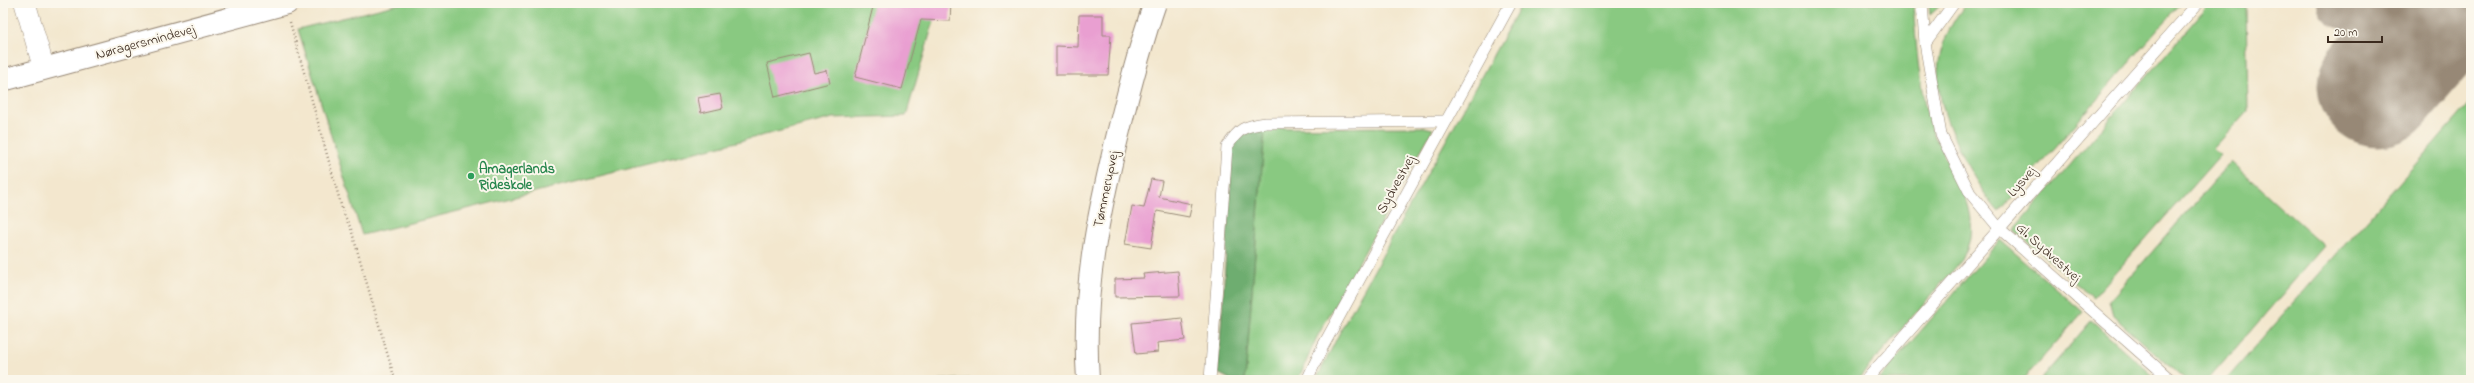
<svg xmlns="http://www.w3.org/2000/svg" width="2474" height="383" font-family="'Indie Flower',sans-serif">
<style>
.green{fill:#89c981;stroke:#627a50}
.forest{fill:#6ead6f;stroke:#546c46}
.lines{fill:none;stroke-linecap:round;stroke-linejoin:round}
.taxiway{stroke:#978876;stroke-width:48}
.runway{stroke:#978876;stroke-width:121}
.building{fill:#e99fd1}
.service-casing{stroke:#978876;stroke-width:12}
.minor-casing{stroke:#978876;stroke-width:22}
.tertiary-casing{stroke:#978876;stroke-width:24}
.path{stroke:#978876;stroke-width:2.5;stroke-dasharray:1 3;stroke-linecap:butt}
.service{stroke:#fff;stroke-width:11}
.minor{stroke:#fff;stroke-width:21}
.tertiary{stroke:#fff;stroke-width:22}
.leisure-dot{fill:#2e9e5b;stroke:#fbf7ec;stroke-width:1.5}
.labels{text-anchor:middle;stroke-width:4;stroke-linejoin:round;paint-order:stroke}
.street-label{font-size:14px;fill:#3b2a1e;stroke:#fbf7ec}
.leisure-label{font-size:14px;font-weight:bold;fill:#27864d;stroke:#fbf7ec;text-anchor:start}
</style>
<rect width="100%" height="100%" fill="#fbf7ec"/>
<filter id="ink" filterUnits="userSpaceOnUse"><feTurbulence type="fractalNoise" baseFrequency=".025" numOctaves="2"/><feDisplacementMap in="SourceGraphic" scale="8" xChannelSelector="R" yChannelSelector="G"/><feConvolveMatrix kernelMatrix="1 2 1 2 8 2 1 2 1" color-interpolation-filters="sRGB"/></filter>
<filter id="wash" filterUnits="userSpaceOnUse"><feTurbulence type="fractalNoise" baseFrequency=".012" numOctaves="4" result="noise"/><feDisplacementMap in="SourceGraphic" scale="16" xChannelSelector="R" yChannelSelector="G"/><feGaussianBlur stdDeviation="0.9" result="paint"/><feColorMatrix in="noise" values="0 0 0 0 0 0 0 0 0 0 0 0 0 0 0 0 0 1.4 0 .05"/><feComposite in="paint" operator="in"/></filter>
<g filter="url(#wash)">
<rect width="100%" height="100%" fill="#f3e7ce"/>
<g class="green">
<path d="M403,3H939L906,116L833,118L362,235L298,29Z"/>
<path d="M1522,3H1913C1916,41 1919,97 1933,132C1946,166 1975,198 1970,237C1969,245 1965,253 1962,260L1857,380H1316L1341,330Z"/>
<path d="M1929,3H1943L1930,15Z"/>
<path d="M1967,3H2181L1999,212C1972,182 1936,113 1938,72C1939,46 1951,22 1967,3Z"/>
<path d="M2210,3H2244L2246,6L2248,111L2213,149L2220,155L2093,298L2014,230Z"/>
<path d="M2471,101V380H2226Z"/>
<path d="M1424,127L1433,129L1317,337L1298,380H1245L1265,128Z"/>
<path d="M2231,162L2324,246L2208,380H2186L2113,316L2109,301Z"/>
<path d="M2000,240L2083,312L2023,380H1878Z"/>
<path d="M2091,321L2158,380H2040Z"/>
<path d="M1013,377V380H940Z"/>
</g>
<path class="forest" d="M1265,128L1245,380H1231L1218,373L1233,145C1243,134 1251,130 1265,128Z"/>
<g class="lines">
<path class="taxiway" d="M2341,3C2368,13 2397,15 2423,3"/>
<path class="runway" d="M2378,86L2450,3"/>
</g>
<g id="blocks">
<g class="building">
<path d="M874,3H951L950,21L921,20L902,89L855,77Z"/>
<path d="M1079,15H1103V35H1111L1108,75H1056V46L1078,47Z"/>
<path d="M809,53L814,73L827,70L830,83L775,97L767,63Z"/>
<path d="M720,94L723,108L701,113L698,98Z"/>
<path d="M1151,179L1162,181L1159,197L1192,204L1189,217L1157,211L1151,248L1125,244L1132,206L1144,208Z"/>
<path d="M1178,271L1180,296L1115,297V279L1144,278L1143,274Z"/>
<path d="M1182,318L1185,340L1157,343L1158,352L1136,354L1132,323Z"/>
</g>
</g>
</g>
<g filter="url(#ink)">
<use href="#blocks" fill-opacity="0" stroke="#978876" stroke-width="1"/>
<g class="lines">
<g class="service-casing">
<g id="service">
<path d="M1922,3L1925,43L1941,135L1970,193L1999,228L2171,380"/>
<path d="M1925,43L1954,3"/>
<path d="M1210,380L1227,147C1239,128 1244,126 1266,123L1446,121"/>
<path d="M1307,380L1323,346L1511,3"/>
<path d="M1866,380L2198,3"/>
</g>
</g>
<g class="minor-casing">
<path id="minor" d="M25,3L44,69"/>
</g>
<g class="tertiary-casing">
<g id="tertiary">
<path d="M3,80L287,3"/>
<path d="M1088,380C1082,292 1097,219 1118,134C1129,90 1140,46 1155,3"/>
</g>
</g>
<path class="path" d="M290,22L343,212L351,229L395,380"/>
<use href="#service" class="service"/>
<use href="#minor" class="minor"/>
<use href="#tertiary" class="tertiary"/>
</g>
</g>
<circle class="leisure-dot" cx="471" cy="176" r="4"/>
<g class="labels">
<g class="street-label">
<text transform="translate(145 41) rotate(-15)" y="5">Nøragersmindevej</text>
<text transform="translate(2021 181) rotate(-49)" y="5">Lysvej</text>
<text transform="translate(1395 184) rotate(-61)" y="5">Sydvestvej</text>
<text transform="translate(1105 189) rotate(-78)" y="5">Tømmerupvej</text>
<text transform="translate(2049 252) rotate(42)" y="5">Gl. Sydvestvej</text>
</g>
<g class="leisure-label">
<text x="479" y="173">Amagerlands<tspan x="479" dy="16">Rideskole</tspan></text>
</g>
</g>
<rect width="2474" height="383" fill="none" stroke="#fbf7ec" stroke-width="16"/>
<path d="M2328 36v6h54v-6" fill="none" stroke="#3b2a1e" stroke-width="2"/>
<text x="2334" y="36" font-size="12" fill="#3b2a1e" stroke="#fbf7ec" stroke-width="3" paint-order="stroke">20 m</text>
</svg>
